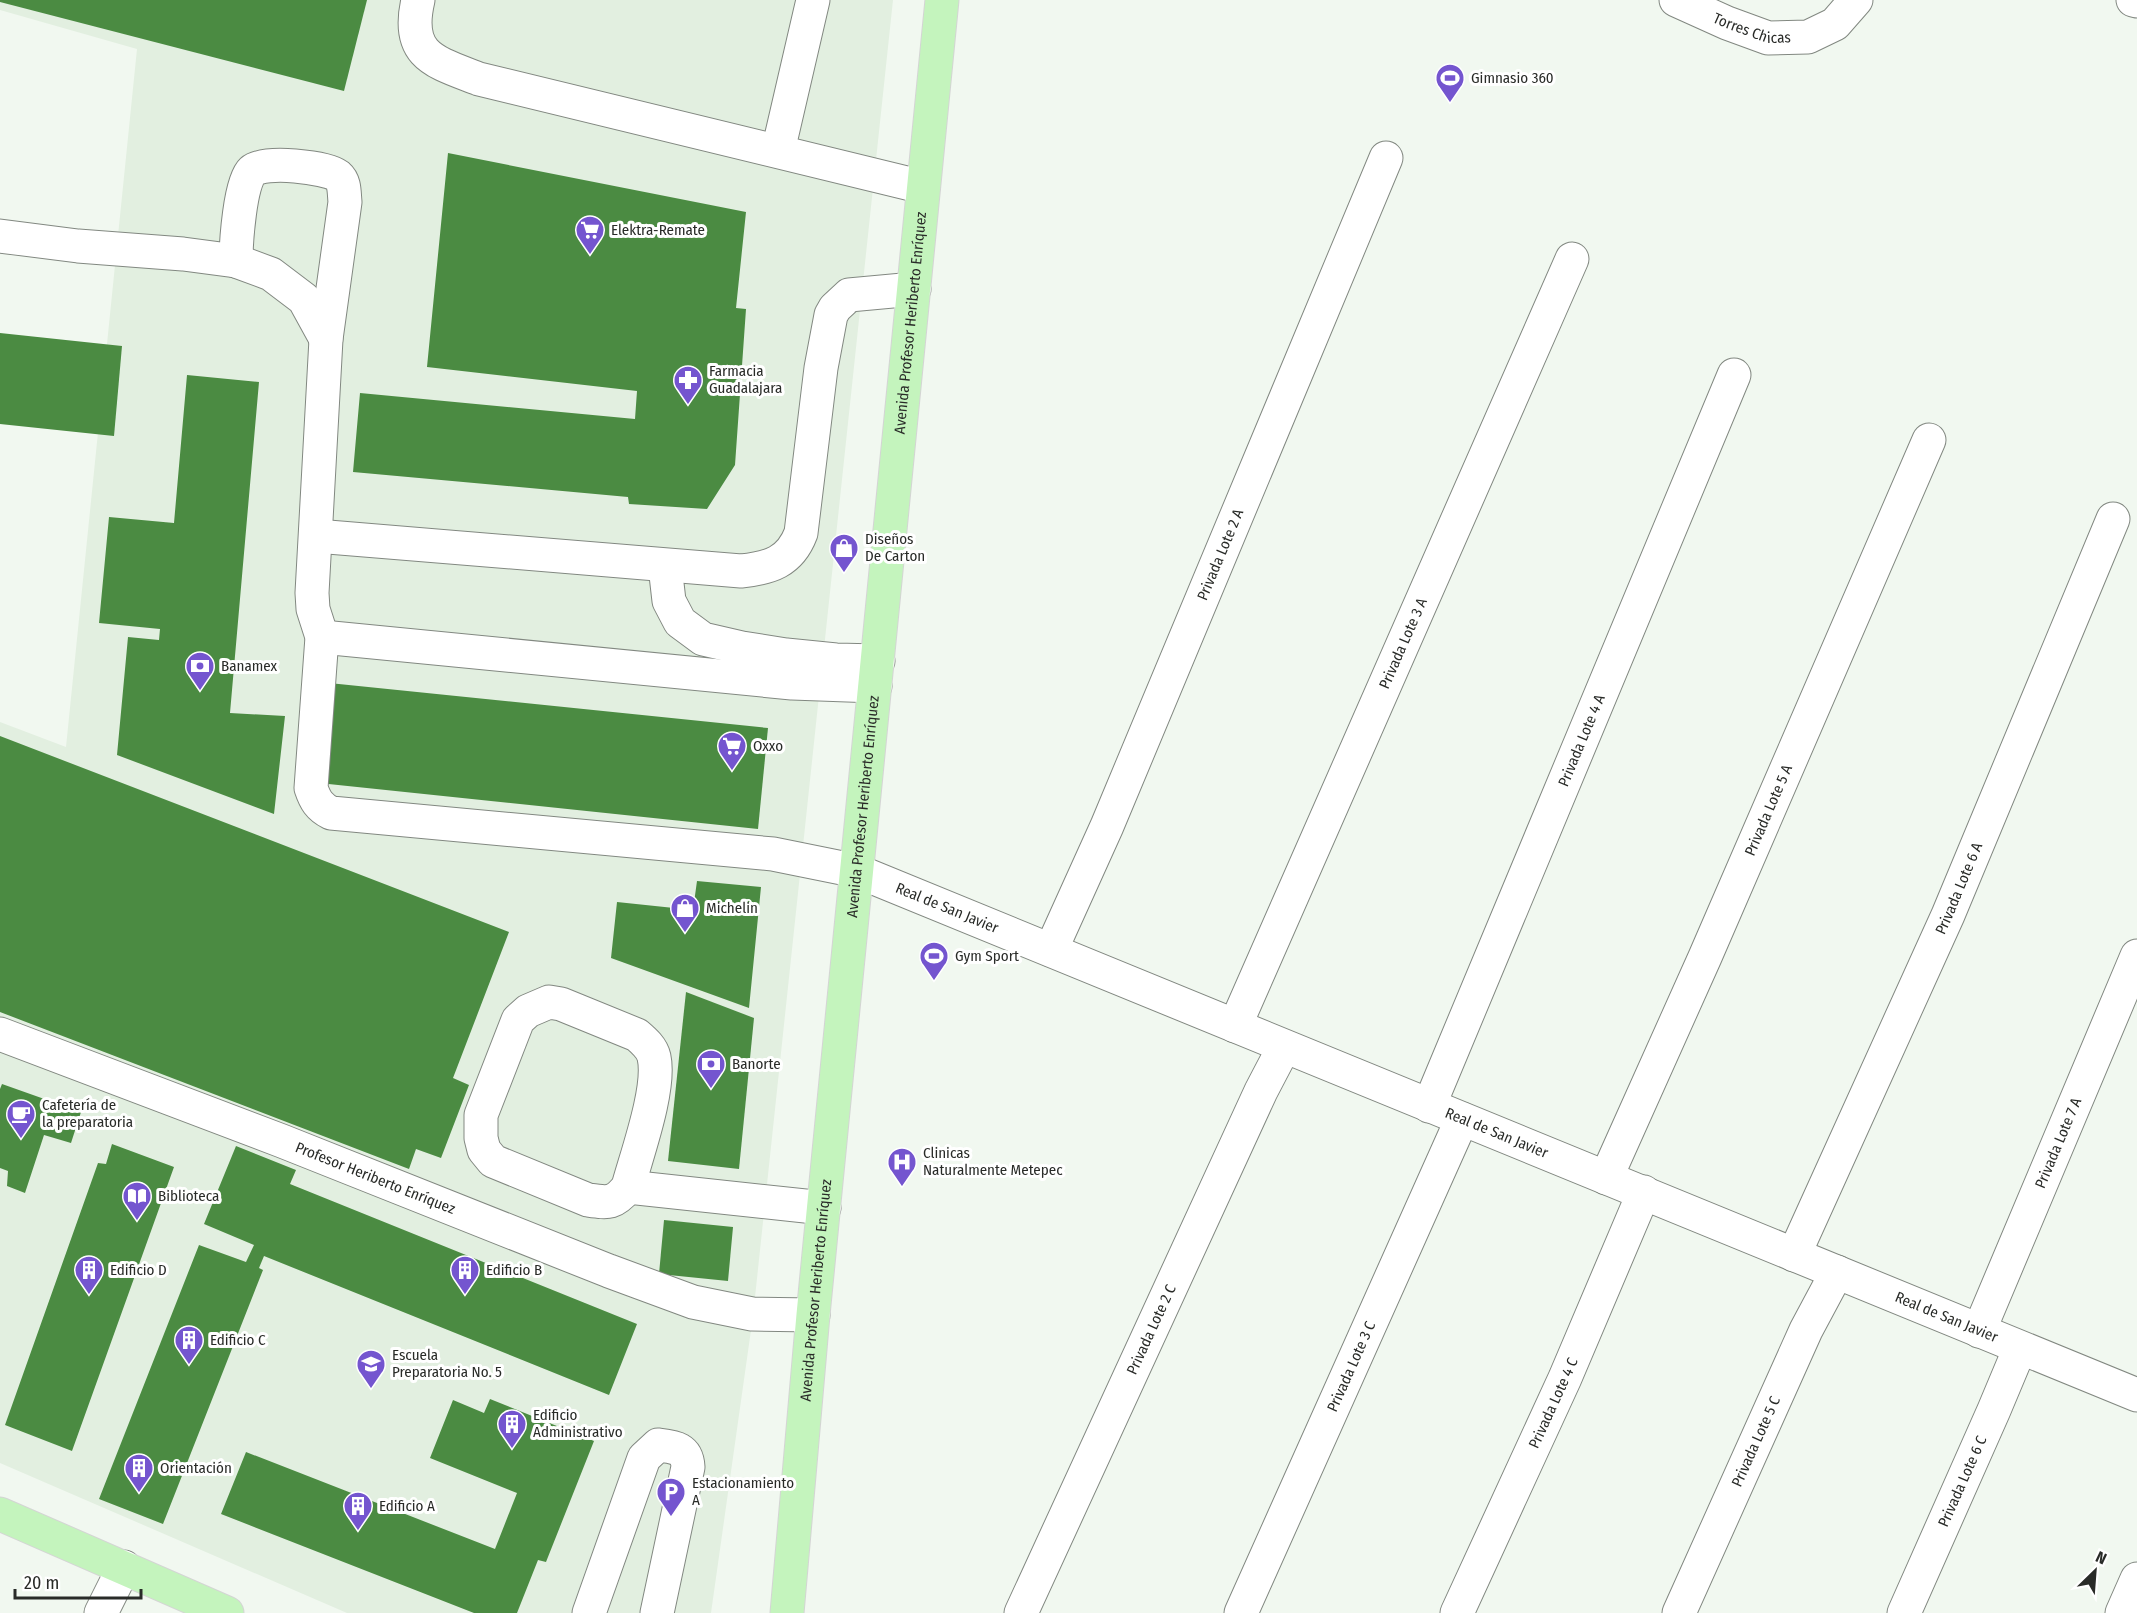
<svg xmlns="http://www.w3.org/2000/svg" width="2137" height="1613" font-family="'Fira Sans Condensed',sans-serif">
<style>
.built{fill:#e2efe0}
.building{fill:#4b8b42}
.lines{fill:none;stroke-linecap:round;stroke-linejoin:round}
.minor-casing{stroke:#828881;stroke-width:35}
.major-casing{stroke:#d4d5d4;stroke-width:35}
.minor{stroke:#fff;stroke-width:33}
.major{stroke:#c4f4bd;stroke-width:33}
.labels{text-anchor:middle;stroke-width:6;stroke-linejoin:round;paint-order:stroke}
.street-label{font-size:15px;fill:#292b28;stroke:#fff}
.poi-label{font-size:15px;fill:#292b28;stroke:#fff;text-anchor:start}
</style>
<rect width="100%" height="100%" fill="#f1f8f0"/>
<path class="built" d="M0,0H893L753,1316L711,1613H347L0,1463V722L66,747L137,49L0,10Z"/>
<g class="building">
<path d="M0,0H367L344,91L0,2Z"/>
<path d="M448,153L746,212L736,308L746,309L735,465L707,509L629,504L628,497L353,472L360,393L635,419L637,391L427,367Z"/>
<path d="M0,333L122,346L114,436L0,424Z"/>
<path d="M187,375L259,382L230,713L285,716L274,814L117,755L128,637L159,640L160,629L99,623L109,517L174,523Z"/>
<path d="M329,683L768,728L758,829L319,783Z"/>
<path d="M0,736L509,932L453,1078L469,1085L441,1158L416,1149L409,1169L0,1012Z"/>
<path d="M697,881L761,887L749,1008L611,958L617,902L693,910Z"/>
<path d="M686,992L754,1018L739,1169L668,1161Z"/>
<path d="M2,1084L81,1112L71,1143L44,1135L25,1193L7,1186L8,1171L0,1168V1089Z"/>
<path d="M112,1144L174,1167L72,1451L5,1425L98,1163L106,1164Z"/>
<path d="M236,1146L296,1170L290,1184L637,1324L609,1395L264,1256L259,1268L263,1270L163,1524L99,1499L199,1245L246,1262L254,1245L204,1224Z"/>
<path d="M664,1220L733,1227L728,1281L659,1274Z"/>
<path d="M490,1399L594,1441L546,1562L538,1560L517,1613H474L221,1514L246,1452L495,1549L517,1493L430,1458L453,1400L484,1413Z"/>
</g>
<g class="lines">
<g class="minor-casing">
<g id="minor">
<path d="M418,0C405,56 435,62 479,79L923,187"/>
<path id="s1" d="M1676,0L1727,23L1768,38L1808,37L1835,24L1856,0"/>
<path d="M2133,0L2137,1"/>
<path d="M778,151L813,0"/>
<path d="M0,236L78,246L183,254L236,261L271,274L304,299L326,339"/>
<path id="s2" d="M236,261C236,243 240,182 252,171C264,160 326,167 338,176C345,182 344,193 345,202L326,339L312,593L313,609L322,637L311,788C315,800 319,807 331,813L773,854L857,871L2137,1395"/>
<path d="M316,536L741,571C770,568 790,562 801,533L821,368L831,315L835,308L849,295L914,289"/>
<path d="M665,566L669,601L680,622L703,639L742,648L786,655L836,660L878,661"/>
<path d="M322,637L792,683L875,686"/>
<path id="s3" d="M1051,950L1107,826L1386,158"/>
<path d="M549,1002L561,1004L637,1035C644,1041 652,1048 654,1057C661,1088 637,1154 628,1187C614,1204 609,1203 588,1200L493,1161L484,1150L481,1138V1115L518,1020L528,1011Z"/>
<path id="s4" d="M1235,1026L1572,259"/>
<path id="s5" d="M0,1034L282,1141L609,1271L693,1302L752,1314L813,1315"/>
<path id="s6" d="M1429,1106L1734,375"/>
<path id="s7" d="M1606,1178L1705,957L1929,440"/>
<path d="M628,1187L824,1208"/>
<path id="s8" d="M1794,1255L1948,915L2113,519"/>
<path id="s9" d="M1979,1331L2137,956"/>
<path d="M101,1613L124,1567"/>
<path d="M589,1613L644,1458L658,1445C675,1447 687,1448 688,1467L657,1613"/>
<path id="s10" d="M1021,1613L1261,1091L1284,1047"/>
<path id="s11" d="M1241,1613L1462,1119"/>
<path id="s12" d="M1457,1613L1565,1378L1644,1192"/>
<path id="s13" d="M1679,1613L1806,1330L1837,1272"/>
<path id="s14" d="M1904,1613L1994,1410L2020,1348"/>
<path d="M2122,1613L2137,1579"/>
</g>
</g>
<g class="major-casing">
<g id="major">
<path d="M0,1514L227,1613"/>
<path id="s15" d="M787,1613L813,1315L942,0"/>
</g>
</g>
<use href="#minor" class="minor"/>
<use href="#major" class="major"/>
</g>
<defs>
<g id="stadium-pin" transform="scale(1.5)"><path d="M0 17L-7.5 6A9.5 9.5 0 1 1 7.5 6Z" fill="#7455cf" stroke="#fff"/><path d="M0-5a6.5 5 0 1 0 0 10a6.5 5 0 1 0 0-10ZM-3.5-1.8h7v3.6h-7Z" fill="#fff"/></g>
<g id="supermarket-pin" transform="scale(1.5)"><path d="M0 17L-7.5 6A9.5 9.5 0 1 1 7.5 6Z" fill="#7455cf" stroke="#fff"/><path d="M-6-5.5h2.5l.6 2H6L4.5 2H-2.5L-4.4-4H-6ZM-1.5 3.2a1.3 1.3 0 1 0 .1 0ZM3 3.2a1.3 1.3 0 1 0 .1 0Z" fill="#fff"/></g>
<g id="pharmacy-pin" transform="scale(1.5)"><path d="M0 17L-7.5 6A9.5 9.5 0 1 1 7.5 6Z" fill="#7455cf" stroke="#fff"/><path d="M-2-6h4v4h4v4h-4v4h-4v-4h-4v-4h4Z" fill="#fff"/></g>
<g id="shop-pin" transform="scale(1.5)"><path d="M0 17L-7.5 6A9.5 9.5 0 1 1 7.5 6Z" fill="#7455cf" stroke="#fff"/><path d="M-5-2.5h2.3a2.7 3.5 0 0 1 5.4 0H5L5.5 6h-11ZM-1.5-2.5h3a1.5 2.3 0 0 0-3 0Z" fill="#fff"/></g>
<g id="bank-pin" transform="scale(1.5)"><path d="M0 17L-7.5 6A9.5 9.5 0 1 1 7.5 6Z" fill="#7455cf" stroke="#fff"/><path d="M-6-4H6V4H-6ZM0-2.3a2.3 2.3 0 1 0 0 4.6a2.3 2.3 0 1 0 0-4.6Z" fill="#fff"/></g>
<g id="cafe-pin" transform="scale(1.5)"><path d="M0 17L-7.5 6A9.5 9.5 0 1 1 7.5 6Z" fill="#7455cf" stroke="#fff"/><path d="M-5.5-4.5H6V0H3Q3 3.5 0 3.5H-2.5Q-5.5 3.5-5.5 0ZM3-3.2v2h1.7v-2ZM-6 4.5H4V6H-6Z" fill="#fff"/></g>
<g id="hospital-pin" transform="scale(1.5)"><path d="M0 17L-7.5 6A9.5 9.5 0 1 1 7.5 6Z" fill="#7455cf" stroke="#fff"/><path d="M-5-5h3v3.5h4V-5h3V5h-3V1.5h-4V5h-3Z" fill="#fff"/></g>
<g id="library-pin" transform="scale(1.5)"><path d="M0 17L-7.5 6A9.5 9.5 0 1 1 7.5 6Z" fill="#7455cf" stroke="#fff"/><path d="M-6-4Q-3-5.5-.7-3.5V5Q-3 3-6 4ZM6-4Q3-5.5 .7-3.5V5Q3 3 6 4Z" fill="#fff"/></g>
<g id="building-pin" transform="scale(1.5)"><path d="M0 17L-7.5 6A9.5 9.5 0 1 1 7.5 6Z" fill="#7455cf" stroke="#fff"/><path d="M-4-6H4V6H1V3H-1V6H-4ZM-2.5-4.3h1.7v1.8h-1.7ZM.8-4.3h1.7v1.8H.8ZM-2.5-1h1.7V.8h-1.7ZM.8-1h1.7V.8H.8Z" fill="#fff"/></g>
<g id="school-pin" transform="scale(1.5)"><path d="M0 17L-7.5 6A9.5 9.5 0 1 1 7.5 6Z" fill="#7455cf" stroke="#fff"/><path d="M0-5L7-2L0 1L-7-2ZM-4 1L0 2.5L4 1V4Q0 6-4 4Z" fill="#fff"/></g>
<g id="parking-pin" transform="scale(1.5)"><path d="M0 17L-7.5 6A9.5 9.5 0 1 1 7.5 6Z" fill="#7455cf" stroke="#fff"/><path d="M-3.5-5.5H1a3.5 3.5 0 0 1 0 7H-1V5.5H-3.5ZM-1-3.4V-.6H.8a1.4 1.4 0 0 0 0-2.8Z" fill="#fff"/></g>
</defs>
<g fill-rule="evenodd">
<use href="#stadium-pin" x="1450" y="78"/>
<use href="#supermarket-pin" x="590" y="230"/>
<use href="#pharmacy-pin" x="688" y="380"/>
<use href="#shop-pin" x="844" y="548"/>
<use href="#bank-pin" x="200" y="666"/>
<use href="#supermarket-pin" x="732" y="746"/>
<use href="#shop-pin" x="685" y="908"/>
<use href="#stadium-pin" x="934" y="956"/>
<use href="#bank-pin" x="711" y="1064"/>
<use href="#cafe-pin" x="21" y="1114"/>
<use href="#hospital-pin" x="902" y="1162"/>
<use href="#library-pin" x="137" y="1196"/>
<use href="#building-pin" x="89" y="1270"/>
<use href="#building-pin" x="465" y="1270"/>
<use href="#building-pin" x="189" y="1340"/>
<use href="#school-pin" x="371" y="1364"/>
<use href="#building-pin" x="512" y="1424"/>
<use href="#building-pin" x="139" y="1468"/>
<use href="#parking-pin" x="671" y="1492"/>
<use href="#building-pin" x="358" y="1506"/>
</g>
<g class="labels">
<g class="street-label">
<text dy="5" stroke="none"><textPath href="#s1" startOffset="82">Torres Chicas</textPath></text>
<text dy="5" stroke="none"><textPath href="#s15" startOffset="1296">Avenida Profesor Heriberto Enríquez</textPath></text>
<text dy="5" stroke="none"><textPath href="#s3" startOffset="430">Privada Lote 2 A</textPath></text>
<text dy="5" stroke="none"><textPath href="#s4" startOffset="418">Privada Lote 3 A</textPath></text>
<text dy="5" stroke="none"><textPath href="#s6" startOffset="396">Privada Lote 4 A</textPath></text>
<text dy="5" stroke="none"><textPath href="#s15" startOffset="810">Avenida Profesor Heriberto Enríquez</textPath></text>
<text dy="5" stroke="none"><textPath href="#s7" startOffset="402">Privada Lote 5 A</textPath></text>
<text dy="5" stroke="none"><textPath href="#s8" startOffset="402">Privada Lote 6 A</textPath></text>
<text dy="5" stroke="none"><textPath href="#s2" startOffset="1458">Real de San Javier</textPath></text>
<text dy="5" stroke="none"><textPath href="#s2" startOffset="2052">Real de San Javier</textPath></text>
<text dy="5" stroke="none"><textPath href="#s9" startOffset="204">Privada Lote 7 A</textPath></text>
<text dy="5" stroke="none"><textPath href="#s5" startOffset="402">Profesor Heriberto Enríquez</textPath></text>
<text dy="5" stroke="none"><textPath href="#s15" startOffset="324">Avenida Profesor Heriberto Enríquez</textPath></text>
<text dy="5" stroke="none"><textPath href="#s2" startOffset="2538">Real de San Javier</textPath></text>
<text dy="5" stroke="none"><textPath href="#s10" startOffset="312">Privada Lote 2 C</textPath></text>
<text dy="5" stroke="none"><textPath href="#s11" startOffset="270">Privada Lote 3 C</textPath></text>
<text dy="5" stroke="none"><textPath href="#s12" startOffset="231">Privada Lote 4 C</textPath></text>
<text dy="5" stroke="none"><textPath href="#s13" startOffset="188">Privada Lote 5 C</textPath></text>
<text dy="5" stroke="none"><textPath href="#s14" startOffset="144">Privada Lote 6 C</textPath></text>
</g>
<g class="poi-label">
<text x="1471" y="83">Gimnasio 360</text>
<text x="611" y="235">Elektra-Remate</text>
<text x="709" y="376">Farmacia<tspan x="709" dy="17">Guadalajara</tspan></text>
<text x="865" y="544">Diseños<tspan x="865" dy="17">De Carton</tspan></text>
<text x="221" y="671">Banamex</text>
<text x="753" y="751">Oxxo</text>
<text x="706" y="913">Michelin</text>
<text x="955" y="961">Gym Sport</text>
<text x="732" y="1069">Banorte</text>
<text x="42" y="1110">Cafetería de<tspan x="42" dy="17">la preparatoria</tspan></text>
<text x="923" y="1158">Clinicas<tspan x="923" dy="17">Naturalmente Metepec</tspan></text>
<text x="158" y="1201">Biblioteca</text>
<text x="110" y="1275">Edificio D</text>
<text x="486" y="1275">Edificio B</text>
<text x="210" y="1345">Edificio C</text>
<text x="392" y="1360">Escuela<tspan x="392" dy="17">Preparatoria No. 5</tspan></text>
<text x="533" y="1420">Edificio<tspan x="533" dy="17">Administrativo</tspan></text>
<text x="160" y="1473">Orientación</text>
<text x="692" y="1488">Estacionamiento<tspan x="692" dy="17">A</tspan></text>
<text x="379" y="1511">Edificio A</text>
</g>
</g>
<g transform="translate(2095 1571) rotate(25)" stroke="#ffffff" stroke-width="4.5" paint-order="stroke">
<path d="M0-4.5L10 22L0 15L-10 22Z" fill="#292b28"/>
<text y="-9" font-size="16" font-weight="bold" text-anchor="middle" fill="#292b28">N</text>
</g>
<path d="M15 1589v9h126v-9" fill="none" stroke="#292b28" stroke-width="3"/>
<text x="24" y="1589" font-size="18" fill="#292b28" stroke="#ffffff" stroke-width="4.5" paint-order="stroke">20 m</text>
</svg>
